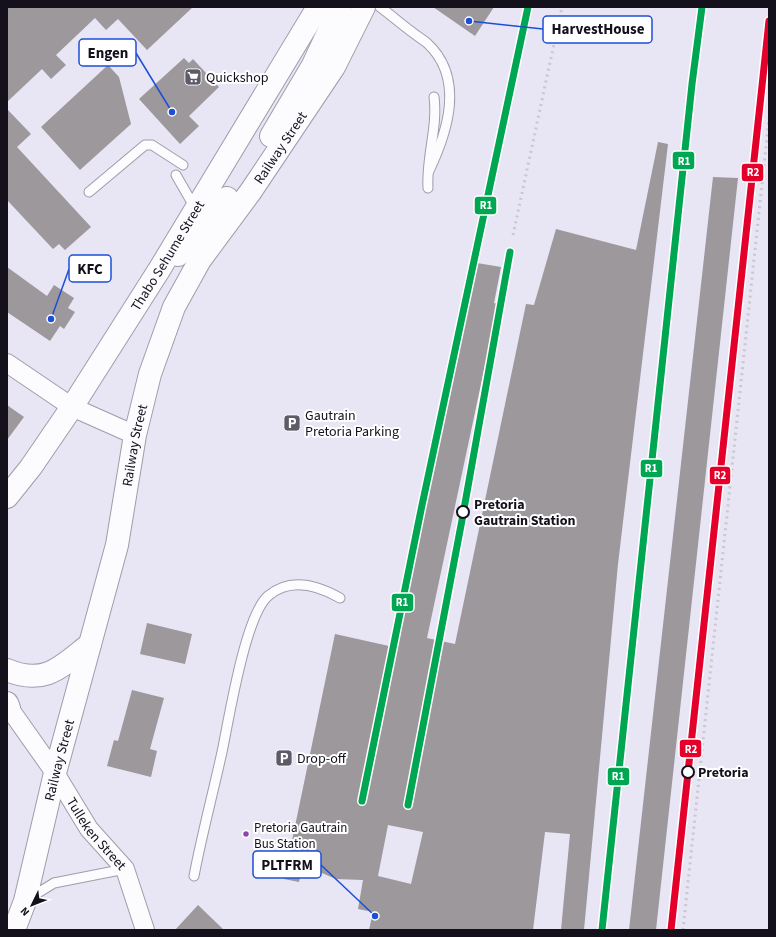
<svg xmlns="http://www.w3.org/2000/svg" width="776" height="937" font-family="'Source Sans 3',sans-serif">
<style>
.building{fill:#9c989b;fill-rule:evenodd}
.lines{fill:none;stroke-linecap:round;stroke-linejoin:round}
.lane-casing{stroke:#9f9daa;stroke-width:11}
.street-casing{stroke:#9f9daa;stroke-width:20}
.secondary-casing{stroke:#9f9daa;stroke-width:24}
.lane{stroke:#fcfbfe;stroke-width:9}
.street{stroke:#fcfbfe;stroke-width:18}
.secondary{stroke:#fcfbfe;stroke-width:22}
.rail{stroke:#c9c8cc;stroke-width:3;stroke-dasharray:2 4;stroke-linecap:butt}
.rail-1-casing{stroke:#fff;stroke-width:10}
.rail-2-casing{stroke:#fff;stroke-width:10}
.rail-1{stroke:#00a651;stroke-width:7}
.rail-2{stroke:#e4002b;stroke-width:7}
.stop-dot{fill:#fff;stroke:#14111c;stroke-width:2}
.bus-dot{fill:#8e44ad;stroke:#fff;stroke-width:1.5}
.labels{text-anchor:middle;stroke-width:4;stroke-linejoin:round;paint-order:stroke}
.bus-label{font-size:13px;fill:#14111c;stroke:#fff;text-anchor:start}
.poi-label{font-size:14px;fill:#14111c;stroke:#fff;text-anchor:start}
.street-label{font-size:14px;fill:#14111c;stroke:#fff}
.stop-label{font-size:14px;font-weight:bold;fill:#14111c;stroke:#fff;text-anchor:start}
.leader{fill:none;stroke:#1d4ed8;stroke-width:1.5}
.callout-dot{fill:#1d4ed8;stroke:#fff;stroke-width:1.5}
.callout{fill:#fff;stroke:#1d4ed8;stroke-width:1.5}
.callout-label{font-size:15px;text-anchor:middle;font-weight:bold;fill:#14111c}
.line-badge{stroke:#fff;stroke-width:1.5}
.badge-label{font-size:11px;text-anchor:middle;font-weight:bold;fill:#fff}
</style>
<rect width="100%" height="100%" fill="#e8e5f5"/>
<g class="building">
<path d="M7,7H193L147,50L118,19L106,30L95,18L56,55L66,65L51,79L42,69L7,102Z"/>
<path d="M433,7H494L475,36Z"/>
<path d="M184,58L189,63L193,59L219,87L189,116L199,126L180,144L139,99Z"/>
<path d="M108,65L119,77L131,124L80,170L41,127Z"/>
<path d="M7,109L31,134L17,147L91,227L65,250L59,244L53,249L7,200Z"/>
<path d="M658,142L668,144L618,564L584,930H561L570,834L545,832L533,930H369L373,912L358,909L363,880L336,879L303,865L299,882L284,879L335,634L389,646L471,262L501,267L494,303L498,304L427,638L455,644L526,304L534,305L556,229L636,250ZM388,825L423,832L411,884L378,876Z"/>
<path d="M713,177L738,178L656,930H629Z"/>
<path d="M7,267L47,296L54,285L74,298L68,308L75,312L64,329L60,326L50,341L7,312Z"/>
<path d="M7,405L24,417L7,440Z"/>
<path d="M147,623L192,634L185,664L140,654Z"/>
<path d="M132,690L164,698L150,749L157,751L151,777L107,766L114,740L118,741Z"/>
<path d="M198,905L224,930H175Z"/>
</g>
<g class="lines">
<g class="lane-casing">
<g id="lane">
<path d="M380,7C391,15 401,24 412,32C417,36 422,39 427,43C465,78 448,131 429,171"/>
<path d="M176,175L195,208"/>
<path d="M428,188C426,158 438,127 434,97"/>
<path d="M89,192L145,145H152L183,165"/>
<path d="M194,876C202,834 213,793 222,752C229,719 245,616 268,596C290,577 317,585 340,598"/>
<path d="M28,899L54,883L125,869"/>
</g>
</g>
<g class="street-casing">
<g id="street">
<path d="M7,363L72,407L135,435"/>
<path id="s1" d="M7,705L55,773L89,829L125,869L145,930"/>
</g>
</g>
<g class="secondary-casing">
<g id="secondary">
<path d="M271,136L313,65L340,7"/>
<path d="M178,255L199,234L227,198"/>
<path id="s2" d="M7,497L31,467L72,407L159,270L318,7"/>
<path d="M7,670C45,686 61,667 90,644"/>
<path d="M7,703L9,708"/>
<path id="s3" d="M14,930L25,901L55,773L117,545L135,435L150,374L174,307L200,260L251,191L334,67L364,7"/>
</g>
</g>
<use href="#lane" class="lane"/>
<use href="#street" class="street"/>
<use href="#secondary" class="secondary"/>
<g class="rail">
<path d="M513,235L562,7"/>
<path d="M671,930L769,21"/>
<path d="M683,930L769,118"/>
</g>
<g class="rail-1-casing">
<g id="rail-1">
<path d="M362,801L421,510L528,7"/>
<path d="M408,805L462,520L510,252"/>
<path d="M602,930L692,84L702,7"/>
</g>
</g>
<g class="rail-2-casing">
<path id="rail-2" d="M671,930L769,21"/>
</g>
<use href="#rail-1" class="rail-1"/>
<use href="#rail-2" class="rail-2"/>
</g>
<defs>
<g id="supermarket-square" transform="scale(0.9)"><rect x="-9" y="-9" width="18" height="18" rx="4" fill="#5e5b68" stroke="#fff"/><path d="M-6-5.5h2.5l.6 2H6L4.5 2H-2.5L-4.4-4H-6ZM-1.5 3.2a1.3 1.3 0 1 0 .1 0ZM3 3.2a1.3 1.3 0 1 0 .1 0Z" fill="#fff"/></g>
<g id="parking-square" transform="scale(0.9)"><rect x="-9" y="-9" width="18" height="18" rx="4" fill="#5e5b68" stroke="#fff"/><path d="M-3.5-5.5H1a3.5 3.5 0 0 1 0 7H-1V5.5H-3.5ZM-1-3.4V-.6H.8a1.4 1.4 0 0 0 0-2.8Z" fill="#fff"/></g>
</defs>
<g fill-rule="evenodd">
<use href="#supermarket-square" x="193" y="77"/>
<use href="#parking-square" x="292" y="423"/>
<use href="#parking-square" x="284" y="758"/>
</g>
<g class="stop-dot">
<circle cx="463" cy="512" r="6"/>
<circle cx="688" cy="772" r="6"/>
</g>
<circle class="bus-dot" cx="246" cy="834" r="3.5"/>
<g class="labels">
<g class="bus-label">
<text x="254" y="832">Pretoria Gautrain<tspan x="254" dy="16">Bus Station</tspan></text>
</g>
<g class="poi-label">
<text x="206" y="82">Quickshop</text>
<text x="305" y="420">Gautrain<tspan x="305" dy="16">Pretoria Parking</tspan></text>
<text x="297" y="763">Drop-off</text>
</g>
<g class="street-label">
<text dy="5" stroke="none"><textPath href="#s3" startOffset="836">Railway Street</textPath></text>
<text dy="5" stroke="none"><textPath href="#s2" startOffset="290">Thabo Sehume Street</textPath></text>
<text dy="5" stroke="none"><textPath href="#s3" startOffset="500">Railway Street</textPath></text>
<text dy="5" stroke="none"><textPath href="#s3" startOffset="176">Railway Street</textPath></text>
<text dy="5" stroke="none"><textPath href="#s1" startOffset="157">Tulleken Street</textPath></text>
</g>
<g class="stop-label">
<text x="474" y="509">Pretoria<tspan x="474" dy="16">Gautrain Station</tspan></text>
<text x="698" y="777">Pretoria</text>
</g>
</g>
<path class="leader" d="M469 21L543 29M172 112L136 53M51 319L69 269M375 916L321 865"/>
<g class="callout-dot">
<circle cx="469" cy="21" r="4"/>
<circle cx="172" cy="112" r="4"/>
<circle cx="51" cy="319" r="4"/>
<circle cx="375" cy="916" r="4"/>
</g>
<g class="callout">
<rect x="543" y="16" width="109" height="27" rx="4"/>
<rect x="79" y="39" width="57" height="27" rx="4"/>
<rect x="69" y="255" width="42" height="27" rx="4"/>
<rect x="253" y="851" width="68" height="27" rx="4"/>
</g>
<g class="callout-label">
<text x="598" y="34">HarvestHouse</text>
<text x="108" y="58">Engen</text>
<text x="90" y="274">KFC</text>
<text x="287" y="870">PLTFRM</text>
</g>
<g class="line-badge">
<rect x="672" y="151" width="23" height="19" rx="4" fill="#00a651"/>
<rect x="741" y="163" width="23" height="19" rx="4" fill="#e4002b"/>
<rect x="474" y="196" width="23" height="19" rx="4" fill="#00a651"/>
<rect x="640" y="459" width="23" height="19" rx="4" fill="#00a651"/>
<rect x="709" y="466" width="22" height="19" rx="4" fill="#e4002b"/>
<rect x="391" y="593" width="23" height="19" rx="4" fill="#00a651"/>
<rect x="679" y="739" width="23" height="19" rx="4" fill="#e4002b"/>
<rect x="607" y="767" width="23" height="19" rx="4" fill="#00a651"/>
</g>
<g class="badge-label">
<text x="684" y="165">R1</text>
<text x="753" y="176">R2</text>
<text x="486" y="209">R1</text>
<text x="651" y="472">R1</text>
<text x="720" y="479">R2</text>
<text x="402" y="606">R1</text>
<text x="691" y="753">R2</text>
<text x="618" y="780">R1</text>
</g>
<rect width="776" height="937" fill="none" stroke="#14111c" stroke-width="16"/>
<g transform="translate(32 905) rotate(227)" stroke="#ffffff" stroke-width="3" paint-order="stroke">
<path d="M0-3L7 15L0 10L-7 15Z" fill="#14111c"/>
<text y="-6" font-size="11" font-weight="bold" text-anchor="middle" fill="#14111c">N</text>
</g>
</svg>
